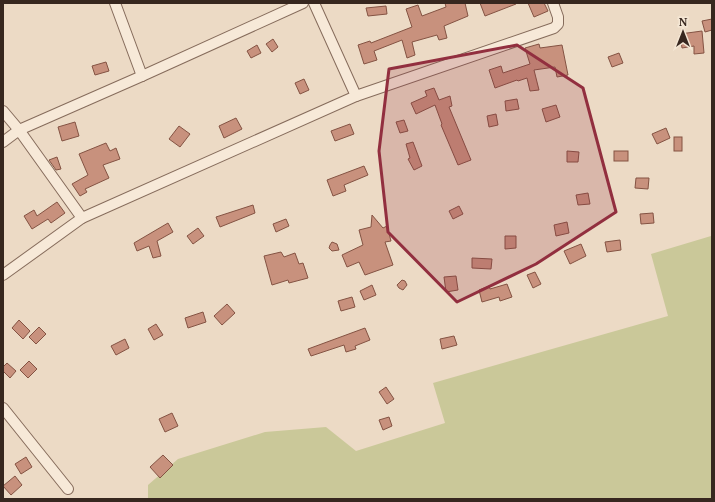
<svg xmlns="http://www.w3.org/2000/svg" width="715" height="502" font-family="'Noto Serif',serif">
<style>
.green{fill:#cac899}
.building{fill:#c8917d;stroke:#845343}
.lines{fill:none;stroke-linecap:round;stroke-linejoin:round}
.minor-casing{stroke:#866c5c;stroke-width:12}
.minor{stroke:#f7e9d8;stroke-width:10}
.marked{fill:#922f3f;fill-opacity:0.2;stroke:#922f3f;stroke-width:3;stroke-linejoin:round}
</style>
<rect width="100%" height="100%" fill="#ecdac5"/>
<path class="green" d="M711,236L712,499H148V485L178,459L265,432L326,427L356,451L445,423L433,383L668,316L651,254Z"/>
<g class="building">
<path d="M445,3H465L468,16L444,26L447,38L439,40L437,35L412,42L415,55L407,58L402,40L374,51L377,60L364,64L358,45L370,41L371,43L412,27L406,9L418,5L422,16L446,7Z"/>
<path d="M480,3H516V4L485,16Z"/>
<path d="M528,3H544L548,11L534,17Z"/>
<path d="M386,6L387,14L368,16L366,8Z"/>
<path d="M712,19V30L705,32L702,21Z"/>
<path d="M702,31L704,53L694,54V46L682,48L680,34Z"/>
<path d="M273,39L278,47L272,52L266,44Z"/>
<path d="M539,44L540,48L562,45L568,75L557,77L555,67L534,70L539,90L530,91L527,78L518,81L517,80L495,88L489,70L501,66L503,73L530,64L525,48Z"/>
<path d="M257,45L261,53L251,58L247,51Z"/>
<path d="M619,53L623,63L612,67L608,57Z"/>
<path d="M106,62L109,71L95,75L92,66Z"/>
<path d="M304,79L309,90L300,94L295,83Z"/>
<path d="M434,88L439,100L450,96L452,106L449,107L471,160L458,165L441,125L442,124L435,105L416,114L411,103L427,96L425,91Z"/>
<path d="M517,99L519,109L506,111L505,101Z"/>
<path d="M556,105L560,117L546,122L542,109Z"/>
<path d="M496,114L498,125L489,127L487,116Z"/>
<path d="M236,118L242,129L224,138L219,126Z"/>
<path d="M404,120L408,131L400,133L396,122Z"/>
<path d="M75,122L79,136L62,141L58,127Z"/>
<path d="M350,124L354,134L335,141L331,131Z"/>
<path d="M179,126L190,134L180,147L169,139Z"/>
<path d="M666,128L670,138L657,144L652,134Z"/>
<rect x="674" y="137" width="8" height="14"/>
<path d="M413,142L422,166L414,170L408,159L410,158L406,144Z"/>
<path d="M106,143L110,151L116,148L120,159L103,165L109,178L85,189L87,192L80,196L72,184L88,175L79,154Z"/>
<path d="M567,151L579,152L578,162H567Z"/>
<rect x="614" y="151" width="14" height="10"/>
<path d="M57,157L61,169L56,170L49,160Z"/>
<path d="M364,166L368,175L344,185L346,191L333,196L327,180Z"/>
<path d="M636,178H649L648,189L635,188Z"/>
<path d="M588,193L590,204L578,205L576,195Z"/>
<path d="M57,202L65,213L51,223L48,219L32,229L24,216L34,210L37,216Z"/>
<path d="M253,205L255,213L220,227L216,217Z"/>
<path d="M459,206L463,214L453,219L449,211Z"/>
<path d="M653,213L654,223L641,224L640,214Z"/>
<path d="M372,215L383,228L387,226L391,241L385,242L393,265L365,275L359,262L347,267L342,255L363,245L359,230L371,227Z"/>
<path d="M286,219L289,226L276,232L273,224Z"/>
<path d="M567,222L569,233L556,236L554,225Z"/>
<path d="M168,223L173,232L157,241L161,256L153,258L149,246L137,251L134,243Z"/>
<path d="M198,228L204,236L193,244L187,236Z"/>
<path d="M505,236H516V248L505,249Z"/>
<path d="M620,240L621,250L607,252L605,242Z"/>
<path d="M332,242L337,244L339,250L332,251L329,248L330,245Z"/>
<path d="M581,244L586,256L570,264L564,251Z"/>
<path d="M281,252L284,257L295,253L299,264L303,263L308,278L289,283L288,280L272,285L264,256Z"/>
<path d="M472,258L492,259L491,269L472,268Z"/>
<path d="M535,272L541,284L533,288L527,275Z"/>
<path d="M456,276L458,290L446,292L444,277Z"/>
<path d="M402,280L405,281L407,285L403,290L399,288L397,285Z"/>
<path d="M507,284L512,297L500,301L499,297L482,302L479,290L489,286L490,289Z"/>
<path d="M372,285L376,295L364,300L360,291Z"/>
<path d="M352,297L355,307L341,311L338,301Z"/>
<path d="M227,304L235,313L222,325L214,316Z"/>
<path d="M203,312L206,322L188,328L185,318Z"/>
<path d="M19,320L30,331L23,339L12,328Z"/>
<path d="M156,324L163,335L154,340L148,329Z"/>
<path d="M39,327L46,334L36,344L29,337Z"/>
<path d="M365,328L370,340L355,346L356,349L346,352L344,345L311,356L308,349Z"/>
<path d="M454,336L457,345L442,349L440,339Z"/>
<path d="M125,339L129,348L116,355L111,346Z"/>
<path d="M29,361L37,369L28,378L20,370Z"/>
<path d="M7,363L16,371L10,378L3,371V367Z"/>
<path d="M386,387L394,399L387,404L379,392Z"/>
<path d="M172,413L178,426L165,432L159,419Z"/>
<path d="M389,417L392,426L383,430L379,420Z"/>
<path d="M163,455L173,465L160,478L150,467Z"/>
<path d="M26,457L32,467L21,474L15,464Z"/>
<path d="M15,476L22,485L11,495L3,486Z"/>
</g>
<g class="lines">
<g class="minor-casing">
<g id="minor">
<path d="M115,3L142,76"/>
<path d="M314,3L356,96"/>
<path d="M3,111L19,130L142,76L303,3"/>
<path d="M3,142L19,130L82,218"/>
<path d="M3,275L82,218L356,96L554,28L558,24V17L553,3"/>
<path d="M3,408L68,489"/>
</g>
</g>
<use href="#minor" class="minor"/>
</g>
<path class="marked" d="M517,45L583,88L616,212L536,264L457,302L388,232L379,151L389,69Z"/>
<rect width="715" height="502" fill="none" stroke="#37271f" stroke-width="8"/>
<g transform="translate(683 32)" stroke="#f4e6d4" stroke-width="3" paint-order="stroke">
<path d="M0-3L7 15L0 10L-7 15Z" fill="#37271f"/>
<text y="-6" font-size="11" font-weight="bold" text-anchor="middle" fill="#37271f">N</text>
</g>
</svg>
